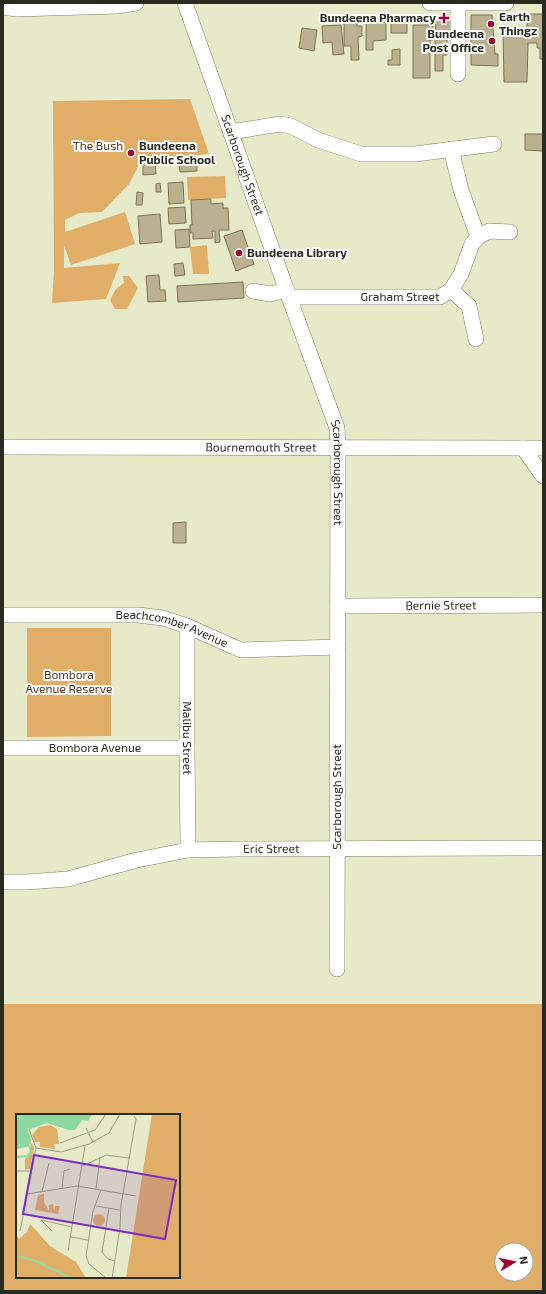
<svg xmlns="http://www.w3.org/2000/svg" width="546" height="1294" font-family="'Exo 2',sans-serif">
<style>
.green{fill:#e1ae67;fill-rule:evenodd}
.building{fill:#bab191;stroke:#7b7254}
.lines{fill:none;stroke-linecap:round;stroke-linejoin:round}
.minor-casing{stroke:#7f8264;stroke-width:16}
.minor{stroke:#fff;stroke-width:15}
.poi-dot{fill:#a10131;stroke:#fff;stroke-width:1.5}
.labels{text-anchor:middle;stroke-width:4;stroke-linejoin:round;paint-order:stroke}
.poi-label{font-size:12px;font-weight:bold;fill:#2a2b1f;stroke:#fff;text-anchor:start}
.park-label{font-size:12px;fill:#4f3918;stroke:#fff}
.street-label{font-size:12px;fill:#2a2b1f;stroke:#fff}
.inset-river{fill:none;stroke:#8bd9a0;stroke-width:2}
.inset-road{fill:none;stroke:#9b9e85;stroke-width:1}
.view{fill:#7b2cbf;fill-opacity:0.15;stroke:#7b2cbf;stroke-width:2}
.inset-edge{fill:none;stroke:#2a2b1f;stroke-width:2}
</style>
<rect width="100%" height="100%" fill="#e6eac9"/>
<g class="green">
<path d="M190,99L209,154L142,159L129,184L102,212L79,213L65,220V232L125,212L135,244L71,265L64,245V268L120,263L106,299L52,303L54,269L53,101Z"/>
<path d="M225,176L226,198L188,200L187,177Z"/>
<path d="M207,245L209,274H193L190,247Z"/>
<path d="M123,276H129L138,288L127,309H115L110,300L116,289L124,283Z"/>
<path d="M27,628H111V736L27,737Z"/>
<path d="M3,1004H543V1291H3ZM17,1115H179V1277H17ZM502,1250H526V1274H502Z"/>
</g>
<g class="building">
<path d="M527,14H543V59H540V48H537V43H528L527,82H504L503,31L527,30Z"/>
<path d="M471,15H492L495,54H498V66L471,65Z"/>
<path d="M386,16V40L373,41V50H366V22H369V17Z"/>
<path d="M435,16H452V34H436Z"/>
<rect x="391" y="17" width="16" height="16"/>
<path d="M344,23H357V26H362V36L358,37L359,60H351V46H344Z"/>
<path d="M341,25L344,54L333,55L332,42L323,43L322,26Z"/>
<path d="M413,25H433V40H430V78H413Z"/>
<path d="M302,28L317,30L314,51L299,48Z"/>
<path d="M435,35H447V55H443V71H435Z"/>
<path d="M400,49V65H388V60H392V50Z"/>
<path d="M525,134H543V151L525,150Z"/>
<path d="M197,158V171L180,172L179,159Z"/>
<path d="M155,161L156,174L143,175V162Z"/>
<path d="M183,182L184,203L169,204L168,183Z"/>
<path d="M160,183L161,192H156V184Z"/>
<path d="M137,192L143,193L142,205H136Z"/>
<path d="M211,199V204L223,203V208H228L229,230H219L220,242L215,243V231H212L213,238L193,239V233H190V225H192L191,200Z"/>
<path d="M185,207L186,223L169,224L168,208Z"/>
<path d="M160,214L162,242L140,244L138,216Z"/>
<path d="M189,229L190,247L176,248L175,230Z"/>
<path d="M242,230L254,264L236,271L224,236Z"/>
<path d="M183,263L185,275L175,276L174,264Z"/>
<path d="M159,275L160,290H165L166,301L148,302L146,276Z"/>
<path d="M243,282L244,298L178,302L177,286Z"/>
<path d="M186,522V543H173V523Z"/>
</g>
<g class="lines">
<g class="minor-casing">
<g id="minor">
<path id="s1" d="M185,3L289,297L337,428L338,448C338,621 336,795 337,969"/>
<path d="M430,3H506"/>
<path d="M458,3V74"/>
<path d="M3,7L17,9L117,6L136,3"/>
<path d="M231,132L280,124L291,126L318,140L361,154H415L494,144"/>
<path d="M451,149L461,190L478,237"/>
<path d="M451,290L461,274L472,244L478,237L489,231L510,232"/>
<path d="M253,291L270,294L287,290"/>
<path id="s2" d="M289,297H440L451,290L469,306L476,339"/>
<path id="s3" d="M3,447L543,448"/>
<path d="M523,448L543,476"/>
<path id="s4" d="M338,606L543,605"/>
<path id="s5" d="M3,615H138L163,618L187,626L241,650L338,647"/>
<path id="s6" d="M187,626V748L188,850"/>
<path id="s7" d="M3,748H187"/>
<path id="s8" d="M3,882H26L68,879L137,860L188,850L238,849L543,848"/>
</g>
</g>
<use href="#minor" class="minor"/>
</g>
<g class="poi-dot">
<path d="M442 12h4v4h4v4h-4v4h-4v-4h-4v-4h4z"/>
<circle cx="491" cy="24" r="4"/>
<circle cx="492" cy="41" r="4"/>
<circle cx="131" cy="153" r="4"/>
<circle cx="239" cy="253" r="4"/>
</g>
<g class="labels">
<g class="poi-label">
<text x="499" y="21">Earth<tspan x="499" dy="14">Thingz</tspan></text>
<text x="436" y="22" text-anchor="end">Bundeena Pharmacy</text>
<text x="484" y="38" text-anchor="end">Bundeena<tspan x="484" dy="14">Post Office</tspan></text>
<text x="139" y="150">Bundeena<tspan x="139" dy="14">Public School</tspan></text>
<text x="247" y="257">Bundeena Library</text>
</g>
<g class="park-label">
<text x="98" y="150">The Bush</text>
<text x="69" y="679">Bombora<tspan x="69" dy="14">Avenue Reserve</tspan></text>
</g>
<g class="street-label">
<text dy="4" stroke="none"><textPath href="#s1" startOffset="172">Scarborough Street</textPath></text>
<text dy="4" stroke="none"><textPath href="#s2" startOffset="111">Graham Street</textPath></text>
<text dy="4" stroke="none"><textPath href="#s3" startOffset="258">Bournemouth Street</textPath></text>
<text dy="4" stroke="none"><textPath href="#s1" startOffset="496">Scarborough Street</textPath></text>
<text dy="4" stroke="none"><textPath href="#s4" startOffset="103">Bernie Street</textPath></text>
<text dy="4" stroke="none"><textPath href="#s5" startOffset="171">Beachcomber Avenue</textPath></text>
<text dy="4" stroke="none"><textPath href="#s6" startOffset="112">Malibu Street</textPath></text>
<text dy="4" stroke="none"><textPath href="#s7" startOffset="92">Bombora Avenue</textPath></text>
<text transform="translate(337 797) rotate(-90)" y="4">Scarborough Street</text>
<text dy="4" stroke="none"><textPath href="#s8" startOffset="272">Eric Street</textPath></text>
</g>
</g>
<g transform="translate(16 1114)">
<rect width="164" height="164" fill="#e6eac9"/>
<path d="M136,0H164V164H110ZM34,11L41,15L43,30H38L39,35L24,33V28H18L16,21L23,13ZM14,27L18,33L14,55L9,56V45L15,37ZM28,80V88L33,97V91L37,90L38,97L39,92H44L42,100L19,96L22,81ZM77 106a6 6 0 1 1 12 0a6 6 0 1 1-12 0ZM14,110L34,132L60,148L70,164H0V121L3,125L11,118Z" fill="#e1ae67"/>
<path d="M0,0H79L75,2L72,7L66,6L59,16H53L31,9L14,15L11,14L15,25L13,32L1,35Z" fill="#8bd9a0"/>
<path class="inset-river" d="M6,15L12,0M0,43L12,42L15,37L13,32M0,142L17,146L55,164"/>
<path class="inset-road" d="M70,14L77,28M44,29L79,16L90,0M20,34L45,38L73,30L93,19L104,0M67,52L90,41L113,44M0,57H14M46,74L48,57L54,55M80,75L84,43M85,76L77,97L70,142L73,150L90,164M26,78L33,49M11,80L61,72L120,82M80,92L104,96M93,94L86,138L92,145L99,147M4,117L20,34L13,15M36,117L25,106L56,113M55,123L72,126M52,137L69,32M96,164L104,114L105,91L120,5L118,2"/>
<path class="view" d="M18,41L160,66L149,125L7,100Z"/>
<rect width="164" height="164" class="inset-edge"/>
</g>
<rect width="546" height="1294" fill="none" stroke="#2a2b1f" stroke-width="8"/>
<g transform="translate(514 1262) rotate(80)"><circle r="19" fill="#ffffff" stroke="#aaaaa5"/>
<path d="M0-3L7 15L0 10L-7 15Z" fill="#a10131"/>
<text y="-6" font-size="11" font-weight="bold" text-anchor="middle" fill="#2a2b1f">N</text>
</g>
</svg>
